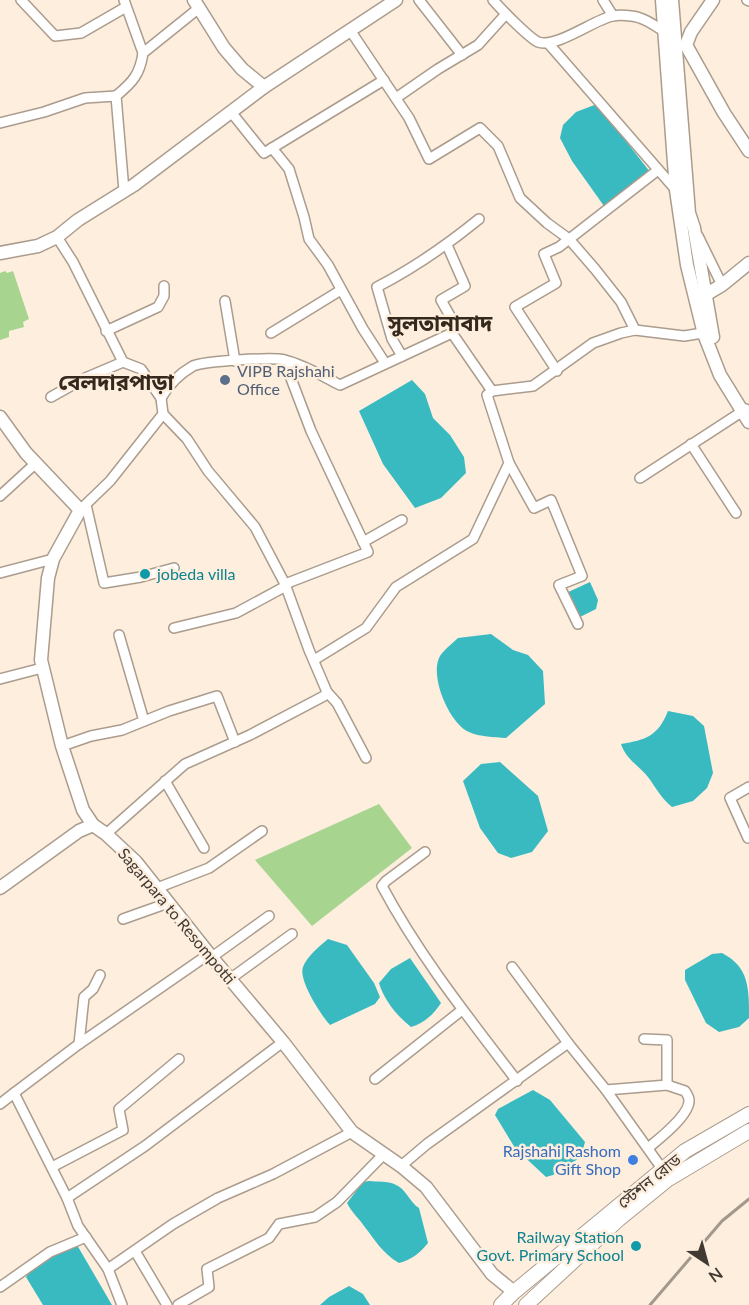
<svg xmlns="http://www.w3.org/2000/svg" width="749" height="1305" font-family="Lato,'Noto Sans Bengali',sans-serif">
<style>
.green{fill:#a7d48e}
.water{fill:#38bac0}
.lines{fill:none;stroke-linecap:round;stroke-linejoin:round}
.street-casing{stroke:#ab9c8d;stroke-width:12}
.secondary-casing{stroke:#ab9c8d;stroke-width:15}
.primary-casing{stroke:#ab9c8d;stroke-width:16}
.street{stroke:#fff;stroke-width:9}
.secondary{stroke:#fff;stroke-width:12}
.primary{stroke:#fff;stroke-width:14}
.rail{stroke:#a3988c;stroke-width:3}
.service-dot{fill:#5c6f8a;stroke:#fdeede;stroke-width:2}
.culture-dot{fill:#0f9aa8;stroke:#fdeede;stroke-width:2}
.shop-dot{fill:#3f7fe0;stroke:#fdeede;stroke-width:2}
.labels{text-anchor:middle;stroke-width:5;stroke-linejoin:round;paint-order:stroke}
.service-label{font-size:16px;fill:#4e5e75;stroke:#fdeede;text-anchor:start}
.culture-label{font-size:16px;fill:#0d838f;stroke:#fdeede;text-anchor:start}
.street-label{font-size:16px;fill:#403a33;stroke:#fdeede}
.shop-label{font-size:16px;fill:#366cbe;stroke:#fdeede;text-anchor:end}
.district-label{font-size:22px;font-weight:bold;fill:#35291d;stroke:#fdeede}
</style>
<rect width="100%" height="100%" fill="#fdeede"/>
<g class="green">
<path d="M5,271L7,273L13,271L29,319L23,322L24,327L9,331V337L0,340V273Z"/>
<path d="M379,804L412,848L312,926L255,860Z"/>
</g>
<g class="water">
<path d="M597,104L650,172L604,206L572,161L560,138L563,125L576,112Z"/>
<path d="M412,380L425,394L433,418L450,435L464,457L466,473L441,498L415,508L383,464L359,411Z"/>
<path d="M590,582L598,600L596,609L576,619L564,594Z"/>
<path d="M491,634L513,650L528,655L543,671L545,704L506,738C494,737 480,737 469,732C450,724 430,678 439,658C442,651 453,643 458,638Z"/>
<path d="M668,711L693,716L704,726L713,773L707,788L693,801L672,807C662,799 656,788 648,777C638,765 626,759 621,744C646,740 658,736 668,711Z"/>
<path d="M500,762L538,796L548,831L532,852L511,858L498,853L480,828L463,781L481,764Z"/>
<path d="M328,939L347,945L374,983L380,997L375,1004L330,1025C321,1015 298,980 303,967C307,956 320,946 328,939Z"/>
<path d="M722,953C749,967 749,988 749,1018L739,1027L719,1032L706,1023L685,980V970L712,954Z"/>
<path d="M410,958L441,1003C434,1014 423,1024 411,1027C397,1016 384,1000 379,983L391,969Z"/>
<path d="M533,1090L550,1100L585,1142L581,1157L553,1175L546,1177L515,1148L495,1115L498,1109Z"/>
<path d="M369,1181C377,1182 388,1181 394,1184C406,1188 409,1202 419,1208L428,1243C420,1253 411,1260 399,1263C382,1253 376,1241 364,1226C358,1217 352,1213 347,1203L363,1182Z"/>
<path d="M77,1245L112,1305H43L26,1277C37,1261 57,1246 77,1245Z"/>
<path d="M349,1286L363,1294L370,1305H320L329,1297Z"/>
</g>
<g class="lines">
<g class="street-casing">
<g id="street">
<path d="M21,0L55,36L81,33L126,7"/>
<path d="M124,0L143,53"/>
<path d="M419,0L462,55"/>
<path d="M493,0C501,9 528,37 538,42C555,49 594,20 612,16C617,15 625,15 631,16C644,17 657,27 668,34"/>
<path d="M603,0L613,16"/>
<path d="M747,0L749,1"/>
<path d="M350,30L409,118L429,159L480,128L498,146L520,198L547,223L569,239L595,269L621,302L635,330"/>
<path d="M548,43L676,190"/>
<path d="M396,98L438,69L478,45L506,14"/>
<path d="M231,112L264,153L384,80"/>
<path d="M0,123L44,112L85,98L116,96"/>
<path d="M272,148L289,169L304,217L309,239L328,265L363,329L385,363"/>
<path d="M124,191L116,96C133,82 140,74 143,53L199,8"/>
<path d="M698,236L722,285"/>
<path d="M57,237L73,262L123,362L141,369L161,398C169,384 179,374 193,366C204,361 273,357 285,360C305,365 322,376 340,385L452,333L492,391L533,386L593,343L621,333L635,330L684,336L709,332"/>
<path d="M447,245L465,286L441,300L454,323L452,333"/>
<path d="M225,301L235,361"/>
<path d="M106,331L158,307L164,296V286"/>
<path d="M271,333L341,290"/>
<path d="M402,356L392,339L377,287C414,268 447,245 479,219"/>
<path d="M284,360L311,431L368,552L285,584"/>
<path d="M557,371L515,307L556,283L544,254L559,247L658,170"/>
<path d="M51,397L83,379L123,362"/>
<path d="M691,444L736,513"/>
<path d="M509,463L534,508L551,500L582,576L559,585L578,624"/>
<path d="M640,478L746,409"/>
<path d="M0,496L36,463"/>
<path d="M86,505L104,583L141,577L174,568"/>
<path d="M81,509L110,481L163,414L161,398"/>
<path d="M363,542L402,520"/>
<path d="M0,573L53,559"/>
<path d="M174,628L236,613L286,586"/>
<path d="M119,635L144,721"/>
<path d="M314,660L366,628L396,587L473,539L509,463L487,395L492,391"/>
<path d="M0,679L42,668"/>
<path d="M327,692L337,703L366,758"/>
<path d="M62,746L91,736L122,730L169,711L217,696L235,742"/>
<path d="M165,781L204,848"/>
<path d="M106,834L185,764L250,735L324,696L327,692L309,650L285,584L255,527L208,471L187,439L163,414"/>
<path d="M748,838L730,798L749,787"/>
<path d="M425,852L386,881L382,886C420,957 469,1018 517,1081"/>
<path d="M157,888L209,868L262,831"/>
<path d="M123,919L168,903"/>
<path d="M212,957L269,916"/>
<path d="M512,967L568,1043"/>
<path d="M230,979L292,934"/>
<path d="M79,1044L84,997L93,989L100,975"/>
<path d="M375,1079L462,1010"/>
<path d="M606,1090L667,1085V1040L644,1039"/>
<path d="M14,1093L79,1044L209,954"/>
<path d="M0,1104L14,1093L67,1198L78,1226L108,1269"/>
<path d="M648,1148C659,1139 690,1115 689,1100C689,1097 687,1094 685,1091L667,1085"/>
<path d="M401,1166L427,1144L568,1043L606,1090L663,1170"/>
<path d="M52,1167L123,1130L119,1109L179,1059"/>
<path d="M67,1198L145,1146L283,1042"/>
<path d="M135,1251L167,1305"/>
<path d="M0,1287L50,1252L86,1237"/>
<path d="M122,1305L108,1269L173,1224L218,1198L273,1174L352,1132"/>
<path d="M178,1305L209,1287L207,1269L269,1238L279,1224L315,1217L337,1202L384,1154"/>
</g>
</g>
<g class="secondary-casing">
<g id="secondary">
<path d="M194,0L224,48L242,69L264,87"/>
<path d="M662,0L676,190L687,265L704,334L720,375L749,422"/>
<path d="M672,0L689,213L694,228L713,337"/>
<path d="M713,0L691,32L686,45L724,113L749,151"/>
<path d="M0,253L38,246L57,237L78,220L134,185L264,87L396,0"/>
<path d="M700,298L722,285L749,263"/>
<path d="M0,417L26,453L80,510L53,559L48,578L41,660L62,746L83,810L93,825L106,834L136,862L209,954L283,1042L352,1132L401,1166L426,1187L492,1274L514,1292"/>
<path d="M0,888L79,831L93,825"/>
</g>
</g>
<g class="primary-casing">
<g id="primary">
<path d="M501,1305L514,1292L685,1151L749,1114"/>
<path d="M526,1305L619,1219L667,1180L749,1131"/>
</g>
</g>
<use href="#street" class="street"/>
<use href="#secondary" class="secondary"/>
<use href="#primary" class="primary"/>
<path class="rail" d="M650,1305L722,1221L749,1199"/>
</g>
<circle class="service-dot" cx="225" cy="380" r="6"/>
<g class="culture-dot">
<circle cx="145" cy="574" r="6"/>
<circle cx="636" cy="1246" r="6"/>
</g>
<circle class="shop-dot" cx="633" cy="1160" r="6"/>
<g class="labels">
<g class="service-label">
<text x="237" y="377">VIPB Rajshahi<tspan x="237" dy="18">Office</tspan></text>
</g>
<g class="culture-label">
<text x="157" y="580">jobeda villa</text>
<text x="624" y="1243" text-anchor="end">Railway Station<tspan x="624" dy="18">Govt. Primary School</tspan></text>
</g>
<g class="street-label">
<text transform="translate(177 916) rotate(50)" y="6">Sagarpara to Resompotti</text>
<text transform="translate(649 1181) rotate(-39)" y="6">স্টেশন রোড</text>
</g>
<g class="shop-label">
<text x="621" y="1157">Rajshahi Rashom<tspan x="621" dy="18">Gift Shop</tspan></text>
</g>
<g class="district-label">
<text x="440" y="331">সুলতানাবাদ</text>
<text x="116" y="390">বেলদারপাড়া</text>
</g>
</g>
<g transform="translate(707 1263) rotate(144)" stroke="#fdeede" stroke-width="4.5" paint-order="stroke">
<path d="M0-4.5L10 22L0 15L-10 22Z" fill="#403a33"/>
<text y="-9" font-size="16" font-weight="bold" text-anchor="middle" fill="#403a33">N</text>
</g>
</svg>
